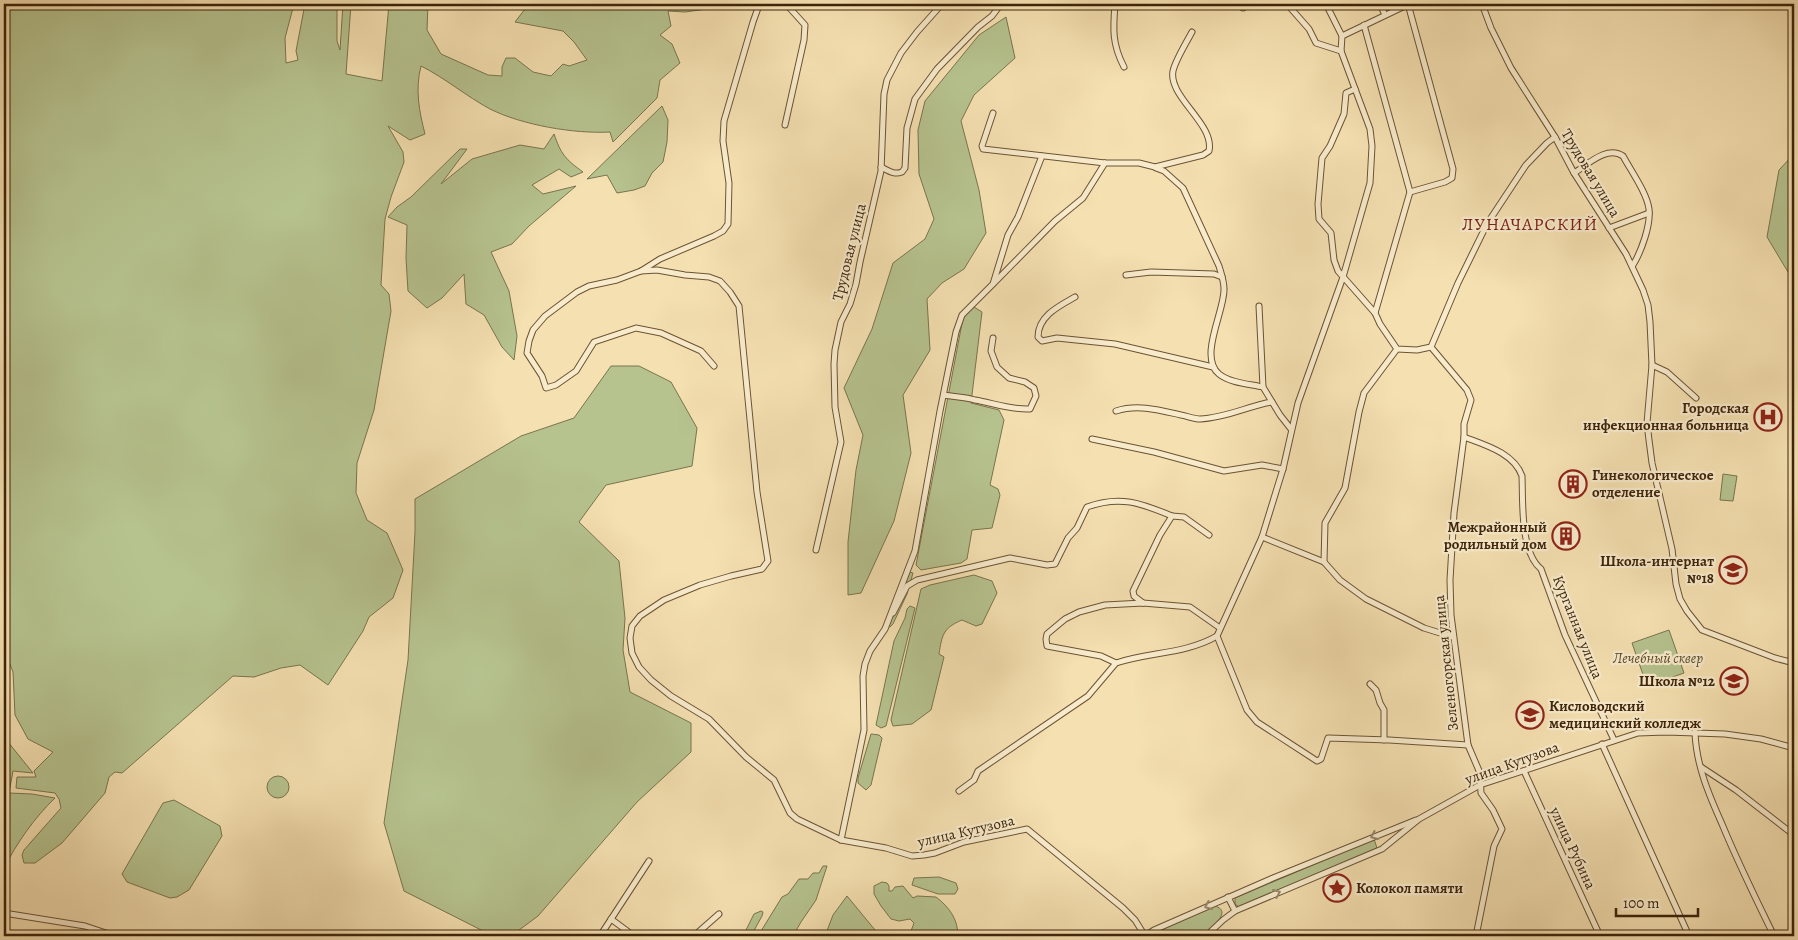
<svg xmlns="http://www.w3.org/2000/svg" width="1798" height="940" font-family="Alegreya,serif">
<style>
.green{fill:#b6c38f;stroke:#7a744d}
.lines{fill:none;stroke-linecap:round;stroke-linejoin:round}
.minor-casing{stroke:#6b5334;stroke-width:7}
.minor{stroke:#f8ebcc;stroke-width:5}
.oneway{stroke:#9a886c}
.labels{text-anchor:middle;stroke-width:4.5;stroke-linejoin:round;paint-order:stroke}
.street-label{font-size:15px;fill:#3d240b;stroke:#f8ebcc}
.poi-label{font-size:15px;font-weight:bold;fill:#3d240b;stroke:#f8ebcc;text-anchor:end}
.park-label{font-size:15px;font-style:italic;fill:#5b4c2c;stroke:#f8ebcc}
.quarter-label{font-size:18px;letter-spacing:1px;fill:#7a1f14;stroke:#f8ebcc}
</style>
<rect width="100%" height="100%" fill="#f5e0b1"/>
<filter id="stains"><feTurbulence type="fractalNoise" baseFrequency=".004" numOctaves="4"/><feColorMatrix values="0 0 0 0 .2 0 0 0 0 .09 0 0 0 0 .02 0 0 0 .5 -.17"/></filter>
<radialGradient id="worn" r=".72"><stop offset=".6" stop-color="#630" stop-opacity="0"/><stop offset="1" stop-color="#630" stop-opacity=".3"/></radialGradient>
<g class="green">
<path d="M4,4H294L285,38L286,63L298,60L296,51L305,4H330V10L332,4H337V41L340,50L343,4H351L346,74L382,81L389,4H428L427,30L441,54L488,75L502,76V67L506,58H515L533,72L551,76L563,64L569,66L587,60L574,42L563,31L515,22L525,9L532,4H712L707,9L685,12L668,11L671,26L660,35L672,44L680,63L660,80L657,98L613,142L610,132C574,134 522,125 490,109C466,96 445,78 421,66C415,89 419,111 425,134L410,140L388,126L403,152L404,162L391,197L385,219L381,285L389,294L391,311L374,410L357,463L356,493L367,520L387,533L403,570L393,598L369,617L363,631L328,685L300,665L281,668L254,677L233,676L122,773L115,772L109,777L105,793L62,843L35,863H24L22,855L24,850L61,808L59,799L55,793L16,788L17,777H36L34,771L53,752L28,739L15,715L13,672L4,649Z"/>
<path d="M1006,17L1015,58L974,95L961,121L979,190L986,233L964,269L942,283L927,299L930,350L903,395L911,453L894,521L861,593L848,595V542L856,470L863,435L844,388L872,329L893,263L925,239L934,219L919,174L918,130L925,101L979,35Z"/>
<path d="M662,106L668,120L667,142L663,162L652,173L645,186L634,190L617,193L607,175L587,179Z"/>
<path d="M554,134C561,154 565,159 583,172L571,177L559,169L532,185L543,194L576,186L529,226L512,244L491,252L509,291L517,336L514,360L502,347L484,315L466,304L464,274L442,298L427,308L408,291L406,258L407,225L388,217L397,207L411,197L460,149H467L441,184L472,159L520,145L544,149Z"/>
<path d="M1794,154V282L1767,237L1779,170Z"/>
<path d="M974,307L982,312L971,403L999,410L1004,420L990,485L998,489L1000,495L992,528L972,530L967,559L961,563L921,570L916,565L963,318Z"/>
<path d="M611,366H639L671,382L697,428L692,466L606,485L579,522L619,561L625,618L623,650L630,692L691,723V752L637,802L538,916L511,936H493L404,891L384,823L408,660L415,532V499L521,436L574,418Z"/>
<path d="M1723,474L1737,476L1733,501L1720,500Z"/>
<path d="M910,572L913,573L907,594L893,624L890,627L888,626L907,575Z"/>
<path d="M974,575L992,581L997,593L982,624L976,626L962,620C943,628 942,635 939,654L944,657L931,710L912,724L893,726L891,720L921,589L930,585Z"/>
<path d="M910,606L915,608L886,726L881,728L876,725L894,641L905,618L907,609Z"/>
<path d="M1669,630L1684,673L1647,686L1632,643Z"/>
<path d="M871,734L879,735L882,738L871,785L866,790L858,783V778Z"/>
<path d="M4,737L33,773L13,771L9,793L32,794L55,798C34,818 17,843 4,868Z"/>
<circle cx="278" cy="787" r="11"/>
<path d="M174,800L220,826L222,836L189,890L177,897L170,898L127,882L122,874L163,803Z"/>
<path d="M1374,839L1377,848L1239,907L1235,904V898Z"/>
<path d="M823,866H827L816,900L801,922L793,936H758L782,897L788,894L799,879H808L813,873H819Z"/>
<path d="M939,877L956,883L958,889L955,894H938L912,885L914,878Z"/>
<path d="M882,882L887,883L889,886V891H892L895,887L903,886L913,898L917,896L936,897C949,907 958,919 958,936H915L911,931L914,923L910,919L899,921L891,919L881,906L874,894V886Z"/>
<path d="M847,896L880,936H825L833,915Z"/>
<path d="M1215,906C1234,912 1209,929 1202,936H1153L1156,932Z"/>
<path d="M761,911L763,912L762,916L751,936H743L754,914Z"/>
</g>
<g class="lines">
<g class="minor-casing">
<g id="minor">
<path d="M1115,4C1113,29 1112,44 1124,67"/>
<path d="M1287,4L1309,29L1316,43L1341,51"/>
<path d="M1380,4L1385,15"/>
<path d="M1408,4L1453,169L1452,178L1445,182L1410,192"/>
<path d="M1482,4L1491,28L1511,68L1555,137L1574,173L1626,254L1643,290L1648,305L1650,322L1652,365L1647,423L1649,440L1652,463L1672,549L1676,584L1680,599L1687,611L1702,630L1775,658L1794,663"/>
<path d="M1243,8V4"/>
<path d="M1364,25L1410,192L1375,313"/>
<path d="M1342,36L1409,4"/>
<path d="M1355,89L1346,93L1344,114L1330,146L1322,158L1318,204L1319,219L1331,233L1334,260L1338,271L1375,313L1380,324L1397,349L1417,350L1431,347"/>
<path d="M993,113L982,146L983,149L1105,163H1139L1155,167L1203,155L1209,151C1215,124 1168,97 1173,71C1175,61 1187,41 1192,32"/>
<path d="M785,125L804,40L805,25L786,4"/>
<path d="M881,167C889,171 894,175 902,172L905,168L907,128L915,99L937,69L978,27L992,16L998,8"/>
<path d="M1156,168L1164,171L1183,188L1219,266C1221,273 1224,281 1224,289C1225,310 1198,357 1219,374C1230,383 1250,384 1263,387"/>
<path d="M1574,173C1587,165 1607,145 1623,156C1631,171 1647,193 1649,209C1651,225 1641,252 1633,265"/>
<path d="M1609,228L1649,213"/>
<path d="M641,271L657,270L685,275L709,277L720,281L730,292L739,306L757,492L768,561L762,569L731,576L700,585L664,600L640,616L632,626L630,638L632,653L639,667L651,680L671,696L709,719L746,757L774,780L790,813L797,819L841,840L886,848L912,856L924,855L935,853L964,842L1027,829L1123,908L1135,920L1145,936"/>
<path d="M1126,275L1151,272L1214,274L1222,277"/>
<path d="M994,283L1055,221L1083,198L1105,163"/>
<path d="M1075,297C1059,306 1038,316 1038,337L1042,341L1057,338L1115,344L1213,367"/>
<path d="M1259,306L1263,387L1280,415L1291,429"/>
<path d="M1652,365L1667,372L1696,398"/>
<path d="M714,366L701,351L661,333L636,328L594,342L576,371L556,385L546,388L542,376L527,353L529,341L533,330L545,316L577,292L589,286L617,280L641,271L660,259L714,236L723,231L728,224L729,183L723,141L724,121L753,22L758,8L763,4"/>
<path d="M944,395C954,397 965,397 975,400C993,403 1011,410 1030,409L1036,396L1034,388L1025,382L1009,378L997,367L991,351L993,338"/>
<path d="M1116,411C1138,404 1159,410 1181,415C1187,416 1194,419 1200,419C1226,418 1248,406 1272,402"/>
<path d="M1464,437C1485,445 1514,453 1522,476C1523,502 1520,552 1541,569L1565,635L1614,740"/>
<path d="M1092,439L1154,452L1224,471L1262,465L1283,469"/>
<path d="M1172,516L1184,517L1209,535"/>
<path d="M1262,537L1324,562L1340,580L1366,599L1424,628L1453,637"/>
<path d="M816,550L841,442L835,407L834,364L835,350L841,322L850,304L856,284L860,262L881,171L884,94L887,80L901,53L917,32L942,4"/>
<path d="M1324,562L1325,523L1345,488L1359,412L1364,393L1397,349"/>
<path d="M893,613L907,586L917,580L1010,558L1047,565L1055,564L1068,538L1077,528L1087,507C1120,495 1141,503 1172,516L1160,535L1133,591L1134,596L1143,603"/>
<path d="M1217,636L1262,537L1283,469L1298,403L1343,277L1370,183L1372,146L1370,129L1341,51L1342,36L1326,4"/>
<path d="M1217,636C1186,654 1149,652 1116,663L1101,656L1047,646L1046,639L1047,634L1065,619L1079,612L1105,605L1143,603L1190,607L1220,628"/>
<path d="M1217,636L1247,710L1257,722L1317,761L1321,759L1328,738L1389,740L1468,745"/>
<path d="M1370,684L1376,690L1380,703L1384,710V740"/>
<path d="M1695,732C1696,765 1709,795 1722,824C1738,863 1756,899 1774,936"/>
<path d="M1602,744L1689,936"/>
<path d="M1791,747L1794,733"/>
<path d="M1701,767L1736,790L1794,835"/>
<path d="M1524,771L1600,936"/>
<path d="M959,791L974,780L978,771L1088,696L1116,663"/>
<path d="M841,840L864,730L863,676L865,664L870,651L885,629L915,551L940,411L956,332L962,315L993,284L1008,235L1018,217L1042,156"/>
<path d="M1228,897L1235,911"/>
<path d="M4,913L85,926L115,936"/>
<path d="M611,919L634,936"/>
<path d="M600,936L649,861"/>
<path d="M694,936L719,914"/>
<path d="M1145,936L1154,930L1273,878L1416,820"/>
<path d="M1206,936L1223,920L1235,911L1382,849L1419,819L1480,785L1638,733L1666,732L1725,734L1761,739L1794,748"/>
<path d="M1476,936L1494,846L1502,829L1493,810L1481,793L1480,773L1468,745L1451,615L1450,580L1454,513L1464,437V424L1471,400L1467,390L1431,347L1458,283L1487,224L1526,165L1547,143L1555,137"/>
</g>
</g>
<use href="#minor" class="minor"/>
</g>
<defs><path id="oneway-chevron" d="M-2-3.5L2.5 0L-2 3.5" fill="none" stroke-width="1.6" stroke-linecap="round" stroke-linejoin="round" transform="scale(1.25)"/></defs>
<g class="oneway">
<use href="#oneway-chevron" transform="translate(1374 836) rotate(156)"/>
<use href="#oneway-chevron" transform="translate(1277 893) rotate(-23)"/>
<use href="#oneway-chevron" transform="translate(1208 906) rotate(156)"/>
</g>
<defs>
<g id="hospital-ring" transform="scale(1.4375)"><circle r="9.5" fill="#f8ebcc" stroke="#8f2418" stroke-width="1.5"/><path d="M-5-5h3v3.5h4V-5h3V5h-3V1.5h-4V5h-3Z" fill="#8f2418"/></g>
<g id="building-ring" transform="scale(1.4375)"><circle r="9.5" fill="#f8ebcc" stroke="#8f2418" stroke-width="1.5"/><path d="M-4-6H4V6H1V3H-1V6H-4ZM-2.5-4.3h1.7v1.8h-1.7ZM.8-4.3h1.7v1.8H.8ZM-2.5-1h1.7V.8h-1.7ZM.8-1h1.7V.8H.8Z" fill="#8f2418"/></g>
<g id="school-ring" transform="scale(1.4375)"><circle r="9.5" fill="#f8ebcc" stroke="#8f2418" stroke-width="1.5"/><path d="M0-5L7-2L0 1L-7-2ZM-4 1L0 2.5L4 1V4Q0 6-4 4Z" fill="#8f2418"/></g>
<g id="university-ring" transform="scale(1.4375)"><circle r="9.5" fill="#f8ebcc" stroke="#8f2418" stroke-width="1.5"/><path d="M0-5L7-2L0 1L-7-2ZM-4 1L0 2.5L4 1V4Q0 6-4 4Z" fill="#8f2418"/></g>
<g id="sight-ring" transform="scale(1.4375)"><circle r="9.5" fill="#f8ebcc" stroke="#8f2418" stroke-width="1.5"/><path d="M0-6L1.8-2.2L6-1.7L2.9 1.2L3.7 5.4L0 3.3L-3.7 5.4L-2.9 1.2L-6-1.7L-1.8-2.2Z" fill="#8f2418"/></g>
</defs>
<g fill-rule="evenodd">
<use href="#hospital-ring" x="1768" y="417"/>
<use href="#building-ring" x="1573" y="484"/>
<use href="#building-ring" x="1566" y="536"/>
<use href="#school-ring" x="1733" y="570"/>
<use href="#school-ring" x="1734" y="681"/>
<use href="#university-ring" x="1530" y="715"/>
<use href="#sight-ring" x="1337" y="888"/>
</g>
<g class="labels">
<g class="street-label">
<text transform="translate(1591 173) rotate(59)" y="5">Трудовая улица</text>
<text transform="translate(849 252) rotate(-76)" y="5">Трудовая улица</text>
<text transform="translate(1578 627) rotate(68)" y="5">Курганная улица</text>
<text transform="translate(1446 663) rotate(-96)" y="5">Зеленогорская улица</text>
<text transform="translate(1512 763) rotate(-20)" y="5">улица Кутузова</text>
<text transform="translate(966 831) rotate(-13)" y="5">улица Кутузова</text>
<text transform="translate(1573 848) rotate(65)" y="5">улица Рубина</text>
</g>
<g class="poi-label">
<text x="1749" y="413">Городская<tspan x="1749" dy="17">инфекционная больница</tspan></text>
<text x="1592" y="480" text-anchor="start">Гинекологическое<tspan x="1592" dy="17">отделение</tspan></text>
<text x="1547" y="532">Межрайонный<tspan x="1547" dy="17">родильный дом</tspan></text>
<text x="1714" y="566">Школа-интернат<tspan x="1714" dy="17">№18</tspan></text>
<text x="1715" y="686">Школа №12</text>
<text x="1549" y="711" text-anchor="start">Кисловодский<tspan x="1549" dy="17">медицинский колледж</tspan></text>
<text x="1356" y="893" text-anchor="start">Колокол памяти</text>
</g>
<g class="park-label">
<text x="1658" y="663">Лечебный сквер</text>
</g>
<g class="quarter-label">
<text x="1530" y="230">ЛУНАЧАРСКИЙ</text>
</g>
</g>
<rect width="1798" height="940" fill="none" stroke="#f5e0b1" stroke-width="20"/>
<rect x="5" y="5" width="1788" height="930" fill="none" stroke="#3d240b" stroke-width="2.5"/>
<rect x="10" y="10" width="1778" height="920" fill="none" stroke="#3d240b"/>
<path d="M1616 908v8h82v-8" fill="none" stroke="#3d240b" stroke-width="2.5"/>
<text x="1623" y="908" font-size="15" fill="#3d240b" stroke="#f8ebcc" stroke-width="4" paint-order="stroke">100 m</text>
<rect width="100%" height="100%" filter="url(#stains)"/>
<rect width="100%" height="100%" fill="url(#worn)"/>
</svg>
